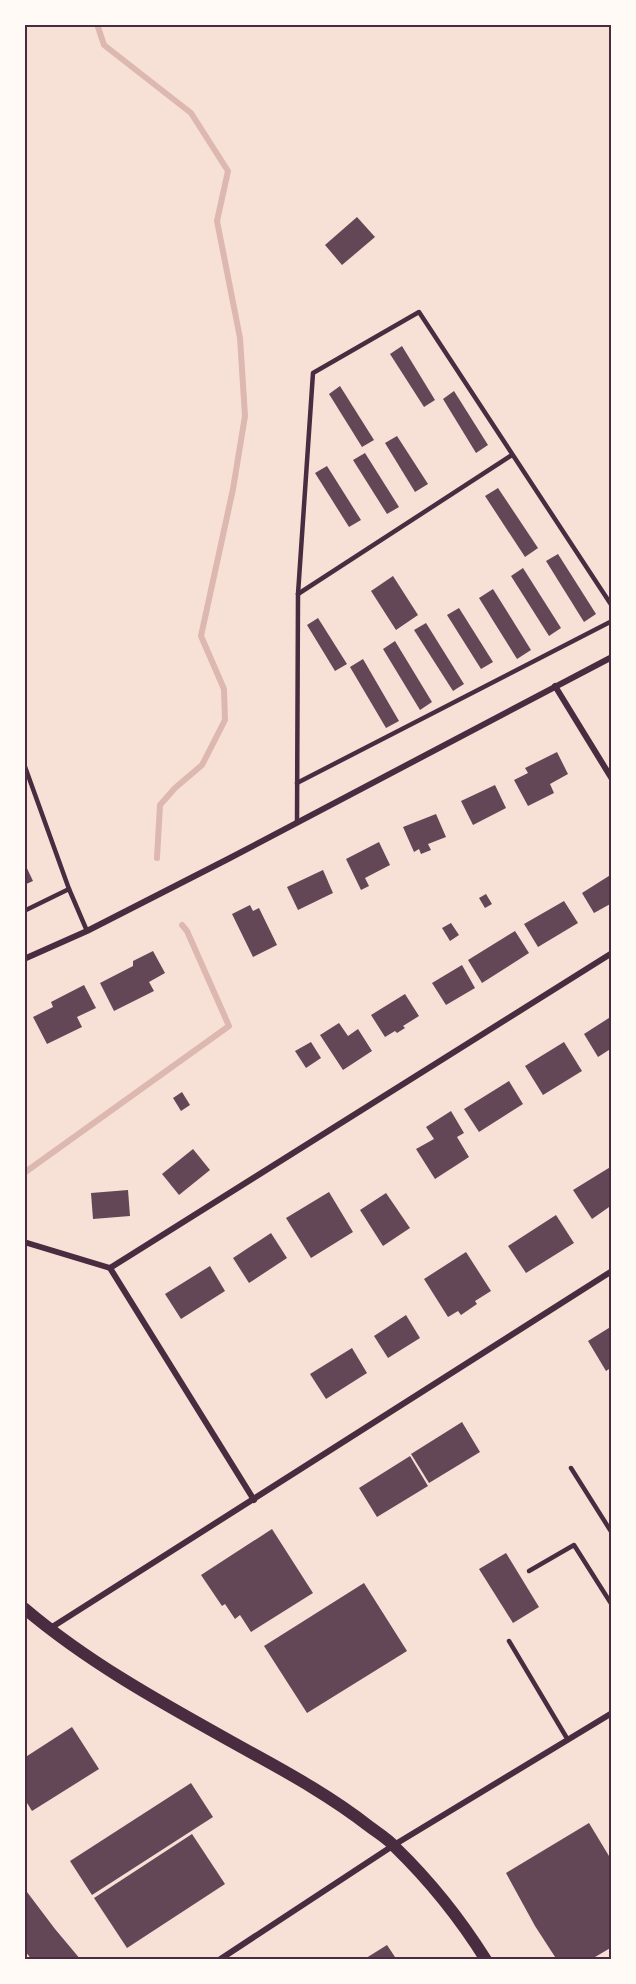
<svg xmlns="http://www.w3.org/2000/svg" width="636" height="1984" font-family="'Varela Round',sans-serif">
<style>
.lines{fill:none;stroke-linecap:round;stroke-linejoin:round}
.stream{stroke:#dcb8b0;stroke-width:6}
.building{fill:#644757}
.service{stroke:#4a2c40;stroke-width:4.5}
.minor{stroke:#4a2c40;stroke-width:6}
.secondary{stroke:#4a2c40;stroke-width:12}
.neatline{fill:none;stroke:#4a2c40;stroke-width:2}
</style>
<rect width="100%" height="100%" fill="#f7e1d7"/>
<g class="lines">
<g class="stream">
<path d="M97,24L104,45L191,113L228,171L217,221L240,338L245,416L233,489L201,636L224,689L225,720L202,765L175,788L160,805L157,858"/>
<path d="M24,1173L229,1026L187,931L182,925"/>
</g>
</g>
<g class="building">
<path d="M357,217L375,237L342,265L325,245Z"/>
<path d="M402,346L435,400L424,407L390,354Z"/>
<path d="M340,386L374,440L362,447L329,394Z"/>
<path d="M454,391L488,445L476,453L443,399Z"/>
<path d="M397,436L428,484L415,492L385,443Z"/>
<path d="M365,453L399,507L387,514L353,460Z"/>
<path d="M327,466L361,520L349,527L315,473Z"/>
<path d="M498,488L538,548L525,557L485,496Z"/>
<path d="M558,554L596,614L584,622L546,561Z"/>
<path d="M523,568L561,628L549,636L511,576Z"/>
<path d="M393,576L418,615L396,630L371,591Z"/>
<path d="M493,589L531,650L517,659L479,598Z"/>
<path d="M459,608L493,662L481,669L447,615Z"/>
<path d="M318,618L347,664L335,671L307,625Z"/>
<path d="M426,623L464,684L453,691L414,630Z"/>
<path d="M395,641L432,702L420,710L383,649Z"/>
<path d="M363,659L399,721L386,728L350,667Z"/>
<path d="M557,752L568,774L550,784L554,793L528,806L514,780L528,773L525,768Z"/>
<path d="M495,785L506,808L473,825L461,801Z"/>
<path d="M436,814L446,837L428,844L431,850L421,854L419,849L414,852L403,827Z"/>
<path d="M379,842L390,865L365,878L369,886L361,890L346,859Z"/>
<path d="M24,862L33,881L24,885Z"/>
<path d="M323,870L333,893L298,910L287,887Z"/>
<path d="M612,874V903L594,913L582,893Z"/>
<path d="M486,894L492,904L485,908L479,898Z"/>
<path d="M564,901L578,923L538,947L524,924Z"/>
<path d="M250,905L253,911L259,908L277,945L253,957L232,914Z"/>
<path d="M451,923L459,935L450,941L442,928Z"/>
<path d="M515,931L529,953L482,983L468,960Z"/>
<path d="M153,951L165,973L149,982L154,991L114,1011L100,983L133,966V961Z"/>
<path d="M462,965L475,988L446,1005L432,983Z"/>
<path d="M84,985L96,1008L77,1017L82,1027L47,1044L33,1017L53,1007L51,1002Z"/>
<path d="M405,994L419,1016L403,1026L405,1028L397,1033L395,1031L385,1037L371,1015Z"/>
<path d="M612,1016V1048L598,1057L584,1034Z"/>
<path d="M339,1023L348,1036L358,1029L372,1051L343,1070L320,1035Z"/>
<path d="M311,1042L321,1058L306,1068L295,1051Z"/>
<path d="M564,1042L582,1071L543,1095L525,1066Z"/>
<path d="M509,1081L523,1104L479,1132L464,1109Z"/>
<path d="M182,1092L190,1105L181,1111L173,1098Z"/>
<path d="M451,1111L464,1133L457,1137L469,1157L435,1179L416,1149L434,1139L426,1127Z"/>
<path d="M193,1149L210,1170L179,1195L162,1174Z"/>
<path d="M612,1166V1205L592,1219L573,1190Z"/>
<path d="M128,1190L130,1216L93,1219L91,1193Z"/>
<path d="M329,1192L353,1232L311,1258L286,1218Z"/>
<path d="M386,1193L410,1228L383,1246L360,1210Z"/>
<path d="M556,1215L574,1243L526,1273L508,1246Z"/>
<path d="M271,1233L287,1258L249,1283L233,1258Z"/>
<path d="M466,1252L491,1291L475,1301L477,1304L461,1315L458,1311L448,1317L424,1279Z"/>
<path d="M210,1266L225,1291L181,1319L165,1294Z"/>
<path d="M406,1315L420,1338L388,1358L374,1336Z"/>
<path d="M612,1326V1367L606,1371L588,1341Z"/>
<path d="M352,1348L367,1373L326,1399L310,1374Z"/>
<path d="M462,1422L480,1452L429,1483L411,1454Z"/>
<path d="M410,1456L428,1486L377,1517L359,1488Z"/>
<path d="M272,1529L313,1593L251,1632L240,1615L235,1619L225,1604L222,1606L201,1575Z"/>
<path d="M506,1553L539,1607L513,1623L479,1569Z"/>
<path d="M364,1583L407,1651L307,1713L264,1646Z"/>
<path d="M72,1727L99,1769L32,1811L24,1798V1758Z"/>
<path d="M191,1783L213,1817L92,1895L70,1861Z"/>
<path d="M589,1823L612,1861V1947L590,1960H557L535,1926L506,1873Z"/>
<path d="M192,1834L225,1884L127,1948L94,1898Z"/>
<path d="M24,1888L55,1929L81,1960H32L25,1951L24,1952Z"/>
<path d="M387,1945L397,1960H363Z"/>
</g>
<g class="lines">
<g class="service">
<path d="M298,594L512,455"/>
<path d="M24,764L69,889L87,931"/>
<path d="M297,783L612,621"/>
<path d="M297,823L298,594L313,373L419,312L612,606"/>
<path d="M24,911L69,889"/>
<path d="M571,1468L612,1533"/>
<path d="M529,1571L574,1545L612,1605"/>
<path d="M509,1641L568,1740"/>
</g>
<g class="minor">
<path d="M555,686L612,779"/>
<path d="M24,959L87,931L228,859L612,657"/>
<path d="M24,1242L110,1268L612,953"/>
<path d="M110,1268L254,1500"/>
<path d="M49,1629L612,1271"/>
<path d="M219,1960L394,1845L612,1713"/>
</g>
<path class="secondary" d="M24,1608C92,1666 173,1709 250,1752C292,1775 333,1798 370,1827C378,1833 388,1839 395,1847C429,1880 461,1920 486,1960"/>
</g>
<rect width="636" height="1984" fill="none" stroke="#fffaf5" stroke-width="51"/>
<rect x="26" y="26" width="584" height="1932" class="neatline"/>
</svg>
